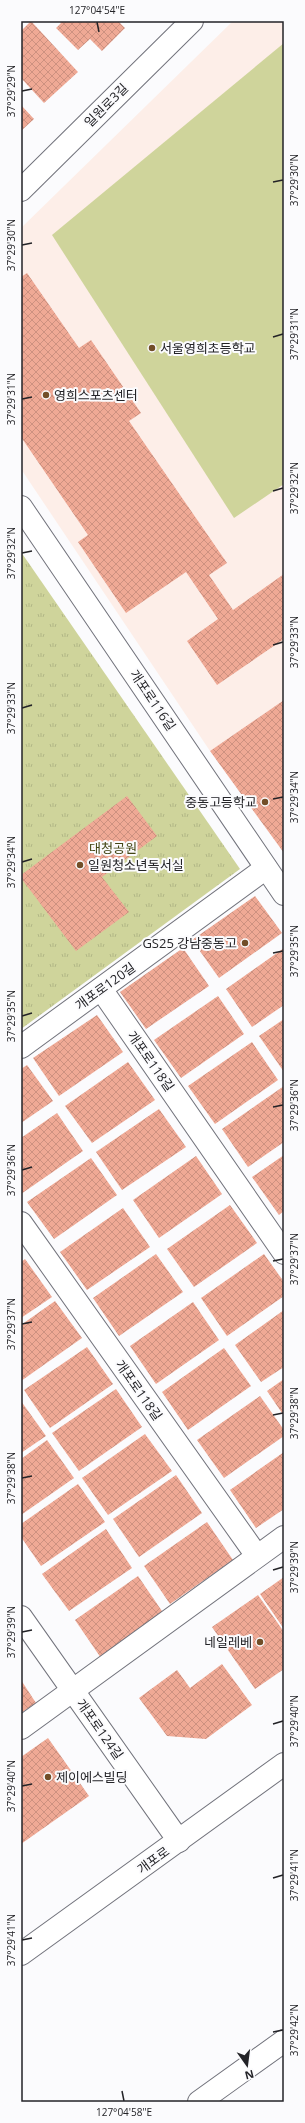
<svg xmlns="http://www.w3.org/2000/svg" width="305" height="2123" font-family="'Open Sans','Noto Sans KR',sans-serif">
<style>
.education{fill:#fdeee8}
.grass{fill:#cfd49b}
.park{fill:url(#park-tufts)}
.building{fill:url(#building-cross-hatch)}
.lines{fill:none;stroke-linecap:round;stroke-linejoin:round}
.minor-casing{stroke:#72737c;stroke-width:24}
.minor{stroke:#fff;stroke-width:22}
.ticks{fill:none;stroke:#232327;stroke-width:1.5}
.poi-dot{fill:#724e28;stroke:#fbfbfd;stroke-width:1.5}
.labels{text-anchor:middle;stroke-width:4;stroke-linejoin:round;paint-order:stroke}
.street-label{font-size:13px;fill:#232327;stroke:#fbfbfd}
.poi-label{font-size:13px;fill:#232327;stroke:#fbfbfd;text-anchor:start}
.park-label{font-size:13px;fill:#434614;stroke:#fbfbfd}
.neatline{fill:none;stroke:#232327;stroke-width:1.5}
.ticks-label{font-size:10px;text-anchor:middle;fill:#232327}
</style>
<defs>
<pattern id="park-tufts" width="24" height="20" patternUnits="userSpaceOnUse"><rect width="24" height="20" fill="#cfd49b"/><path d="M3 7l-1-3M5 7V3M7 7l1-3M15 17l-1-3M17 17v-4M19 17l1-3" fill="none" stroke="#b1b686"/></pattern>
<pattern id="building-cross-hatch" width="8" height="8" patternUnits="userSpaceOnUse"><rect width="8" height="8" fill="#efa995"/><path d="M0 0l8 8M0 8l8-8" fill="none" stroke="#cd9180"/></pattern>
</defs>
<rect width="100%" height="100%" fill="#fbfbfd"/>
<path class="education" d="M233,21H284V700L210,751L21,469V228Z"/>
<path class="grass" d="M284,43V484L234,518L52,235Z"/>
<path class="park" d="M21,552L240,869L21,1029Z"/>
<g class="building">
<path d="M31,21L78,72L44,103L21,78V31Z"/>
<path d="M59,21H118L125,28L102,51L90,39L78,50L56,28L61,23Z"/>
<path d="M21,105L34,119L21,131Z"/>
<path d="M27,273L79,348L91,340L141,413L129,421L227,563L209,575L233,610L284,574V639L217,685L187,641L218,619L186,572L126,613L78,542L88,535L21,437V277Z"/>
<path d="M284,700V853L210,751Z"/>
<path d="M127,796L157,836L102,877L129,912L76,951L21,878V875Z"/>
<path d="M255,896L282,933L219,978L192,940Z"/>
<path d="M183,948L209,986L146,1029L120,992Z"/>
<path d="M284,948V1005L252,1027L226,989Z"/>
<path d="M218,996L244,1034L181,1078L154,1040Z"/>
<path d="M97,1015L123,1052L59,1096L33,1058Z"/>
<path d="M284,1019V1072L259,1036Z"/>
<path d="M252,1042L278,1080L215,1124L188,1086Z"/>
<path d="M128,1062L155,1100L92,1143L65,1106Z"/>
<path d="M27,1065L53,1101L21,1123V1069Z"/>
<path d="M284,1086V1142L248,1167L222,1129Z"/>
<path d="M159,1109L186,1147L122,1190L96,1152Z"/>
<path d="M57,1113L83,1151L21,1194V1138Z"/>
<path d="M284,1155V1211L279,1215L252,1177Z"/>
<path d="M196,1156L222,1194L159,1238L133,1200Z"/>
<path d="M91,1158L117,1195L54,1239L27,1202Z"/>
<path d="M230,1205L257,1243L194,1287L167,1249Z"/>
<path d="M123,1208L150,1247L87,1290L60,1252Z"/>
<path d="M156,1254L183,1292L119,1336L93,1298Z"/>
<path d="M264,1254L284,1282V1296L227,1336L201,1298Z"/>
<path d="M25,1259L52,1297L21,1318V1262Z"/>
<path d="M55,1301L82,1338L21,1381V1325Z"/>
<path d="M193,1302L219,1340L156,1384L130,1346Z"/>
<path d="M284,1310V1367L261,1382L235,1345Z"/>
<path d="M87,1347L113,1384L50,1428L24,1390Z"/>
<path d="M224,1348L251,1386L188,1430L162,1392Z"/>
<path d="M284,1379V1416L267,1391Z"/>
<path d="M116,1389L142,1427L79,1471L52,1433Z"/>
<path d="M260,1396L284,1430V1436L224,1478L197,1440Z"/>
<path d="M21,1401L46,1436L21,1453Z"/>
<path d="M145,1434L172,1471L108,1515L82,1478Z"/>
<path d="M47,1440L74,1478L21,1515V1459Z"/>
<path d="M284,1452V1509L256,1528L230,1490Z"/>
<path d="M176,1475L202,1513L139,1557L113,1519Z"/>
<path d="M78,1484L105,1522L41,1566L21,1537V1524Z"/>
<path d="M207,1522L233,1560L170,1604L144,1566Z"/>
<path d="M106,1529L132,1568L69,1611L42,1574Z"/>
<path d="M138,1576L164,1614L101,1658L75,1620Z"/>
<path d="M284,1577V1629L260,1594Z"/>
<path d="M258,1595L284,1632V1669L255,1689L212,1627Z"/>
<path d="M222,1664L252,1705L206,1739L167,1736L139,1698L177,1670L190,1688Z"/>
<path d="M21,1680L36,1703L21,1713Z"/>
<path d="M48,1738L89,1796L21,1844V1757Z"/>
</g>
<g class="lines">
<g class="minor-casing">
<g id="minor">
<path d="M21,190L192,21"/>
<path d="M21,507L284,894"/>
<path d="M101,989L284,1253"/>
<path d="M21,1047L266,868"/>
<path d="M21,1223L257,1556"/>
<path d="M21,1617L179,1841"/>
<path d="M21,1728L284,1537"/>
<path d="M21,1954L284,1764"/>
<path d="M199,2102L284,2041"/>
</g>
</g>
<use href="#minor" class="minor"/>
</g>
<path class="ticks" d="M97,22L99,32M22,91L32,89M273,182L283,180M22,245L32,243M273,337L283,334M22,399L32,397M273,491L283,488M22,553L32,551M273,645L283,642M22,708L32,705M273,799L283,797M22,862L32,859M273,953L283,951M22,1016L32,1013M273,1107L283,1105M22,1170L32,1167M273,1261L283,1259M22,1324L32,1322M273,1415L283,1413M22,1478L32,1476M273,1570L283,1567M22,1632L32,1630M273,1724L283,1721M22,1786L32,1784M273,1878L283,1875M22,1940L32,1938M273,2032L283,2030M122,2091L124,2101"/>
<g class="poi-dot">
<circle cx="152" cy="348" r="4"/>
<circle cx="46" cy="395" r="4"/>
<circle cx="265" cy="802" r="4"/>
<circle cx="80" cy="865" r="4"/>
<circle cx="245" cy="943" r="4"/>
<circle cx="260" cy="1642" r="4"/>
<circle cx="48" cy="1777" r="4"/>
</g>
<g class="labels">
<g class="street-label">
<text transform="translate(106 105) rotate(-45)" y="5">일원로3길</text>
<text transform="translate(153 700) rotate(56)" y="5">개포로116길</text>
<text transform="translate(105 986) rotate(-36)" y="5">개포로120길</text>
<text transform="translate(151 1061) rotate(55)" y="5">개포로118길</text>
<text transform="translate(139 1390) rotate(55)" y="5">개포로118길</text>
<text transform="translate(100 1729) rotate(55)" y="5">개포로124길</text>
<text transform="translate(153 1860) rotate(-36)" y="5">개포로</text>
</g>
<g class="poi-label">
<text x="160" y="353">서울영희초등학교</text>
<text x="54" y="400">영희스포츠센터</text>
<text x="257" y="807" text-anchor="end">중동고등학교</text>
<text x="88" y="870">일원청소년독서실</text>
<text x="237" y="948" text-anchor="end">GS25 강남중동고</text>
<text x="252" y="1647" text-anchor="end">네일레베</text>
<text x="56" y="1782">제이에스빌딩</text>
</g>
<g class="park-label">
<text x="113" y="853">대청공원</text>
</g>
</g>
<rect width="305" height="2123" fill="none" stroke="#fbfbfd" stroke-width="44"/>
<g transform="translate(247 2065) rotate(166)" stroke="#fbfbfd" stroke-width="3" paint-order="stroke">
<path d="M0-3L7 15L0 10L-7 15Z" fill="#232327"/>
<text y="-6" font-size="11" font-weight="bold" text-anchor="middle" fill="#232327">N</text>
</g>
<rect x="22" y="22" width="261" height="2079" class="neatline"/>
<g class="ticks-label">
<text x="97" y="14">127°04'54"E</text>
<text transform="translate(11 91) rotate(-90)" y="4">37°29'29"N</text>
<text transform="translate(294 180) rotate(-90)" y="4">37°29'30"N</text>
<text transform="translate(11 245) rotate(-90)" y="4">37°29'30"N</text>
<text transform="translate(294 334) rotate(-90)" y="4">37°29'31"N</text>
<text transform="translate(11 399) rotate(-90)" y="4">37°29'31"N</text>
<text transform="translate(294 488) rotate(-90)" y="4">37°29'32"N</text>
<text transform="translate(11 553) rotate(-90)" y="4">37°29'32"N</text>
<text transform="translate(294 642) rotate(-90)" y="4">37°29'33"N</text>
<text transform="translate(11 708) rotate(-90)" y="4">37°29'33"N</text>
<text transform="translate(294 797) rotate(-90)" y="4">37°29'34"N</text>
<text transform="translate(11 862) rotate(-90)" y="4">37°29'34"N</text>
<text transform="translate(294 951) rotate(-90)" y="4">37°29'35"N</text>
<text transform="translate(11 1016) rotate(-90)" y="4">37°29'35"N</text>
<text transform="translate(294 1105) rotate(-90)" y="4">37°29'36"N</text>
<text transform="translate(11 1170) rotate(-90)" y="4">37°29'36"N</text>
<text transform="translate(294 1259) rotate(-90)" y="4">37°29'37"N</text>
<text transform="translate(11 1324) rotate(-90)" y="4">37°29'37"N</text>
<text transform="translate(294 1413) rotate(-90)" y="4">37°29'38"N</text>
<text transform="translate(11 1478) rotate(-90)" y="4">37°29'38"N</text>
<text transform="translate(294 1567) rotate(-90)" y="4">37°29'39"N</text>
<text transform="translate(11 1632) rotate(-90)" y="4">37°29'39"N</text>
<text transform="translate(294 1721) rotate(-90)" y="4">37°29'40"N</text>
<text transform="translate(11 1786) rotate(-90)" y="4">37°29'40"N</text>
<text transform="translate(294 1875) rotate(-90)" y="4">37°29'41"N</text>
<text transform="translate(11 1940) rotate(-90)" y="4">37°29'41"N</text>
<text transform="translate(294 2030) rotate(-90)" y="4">37°29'42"N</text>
<text x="124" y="2116">127°04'58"E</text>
</g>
</svg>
